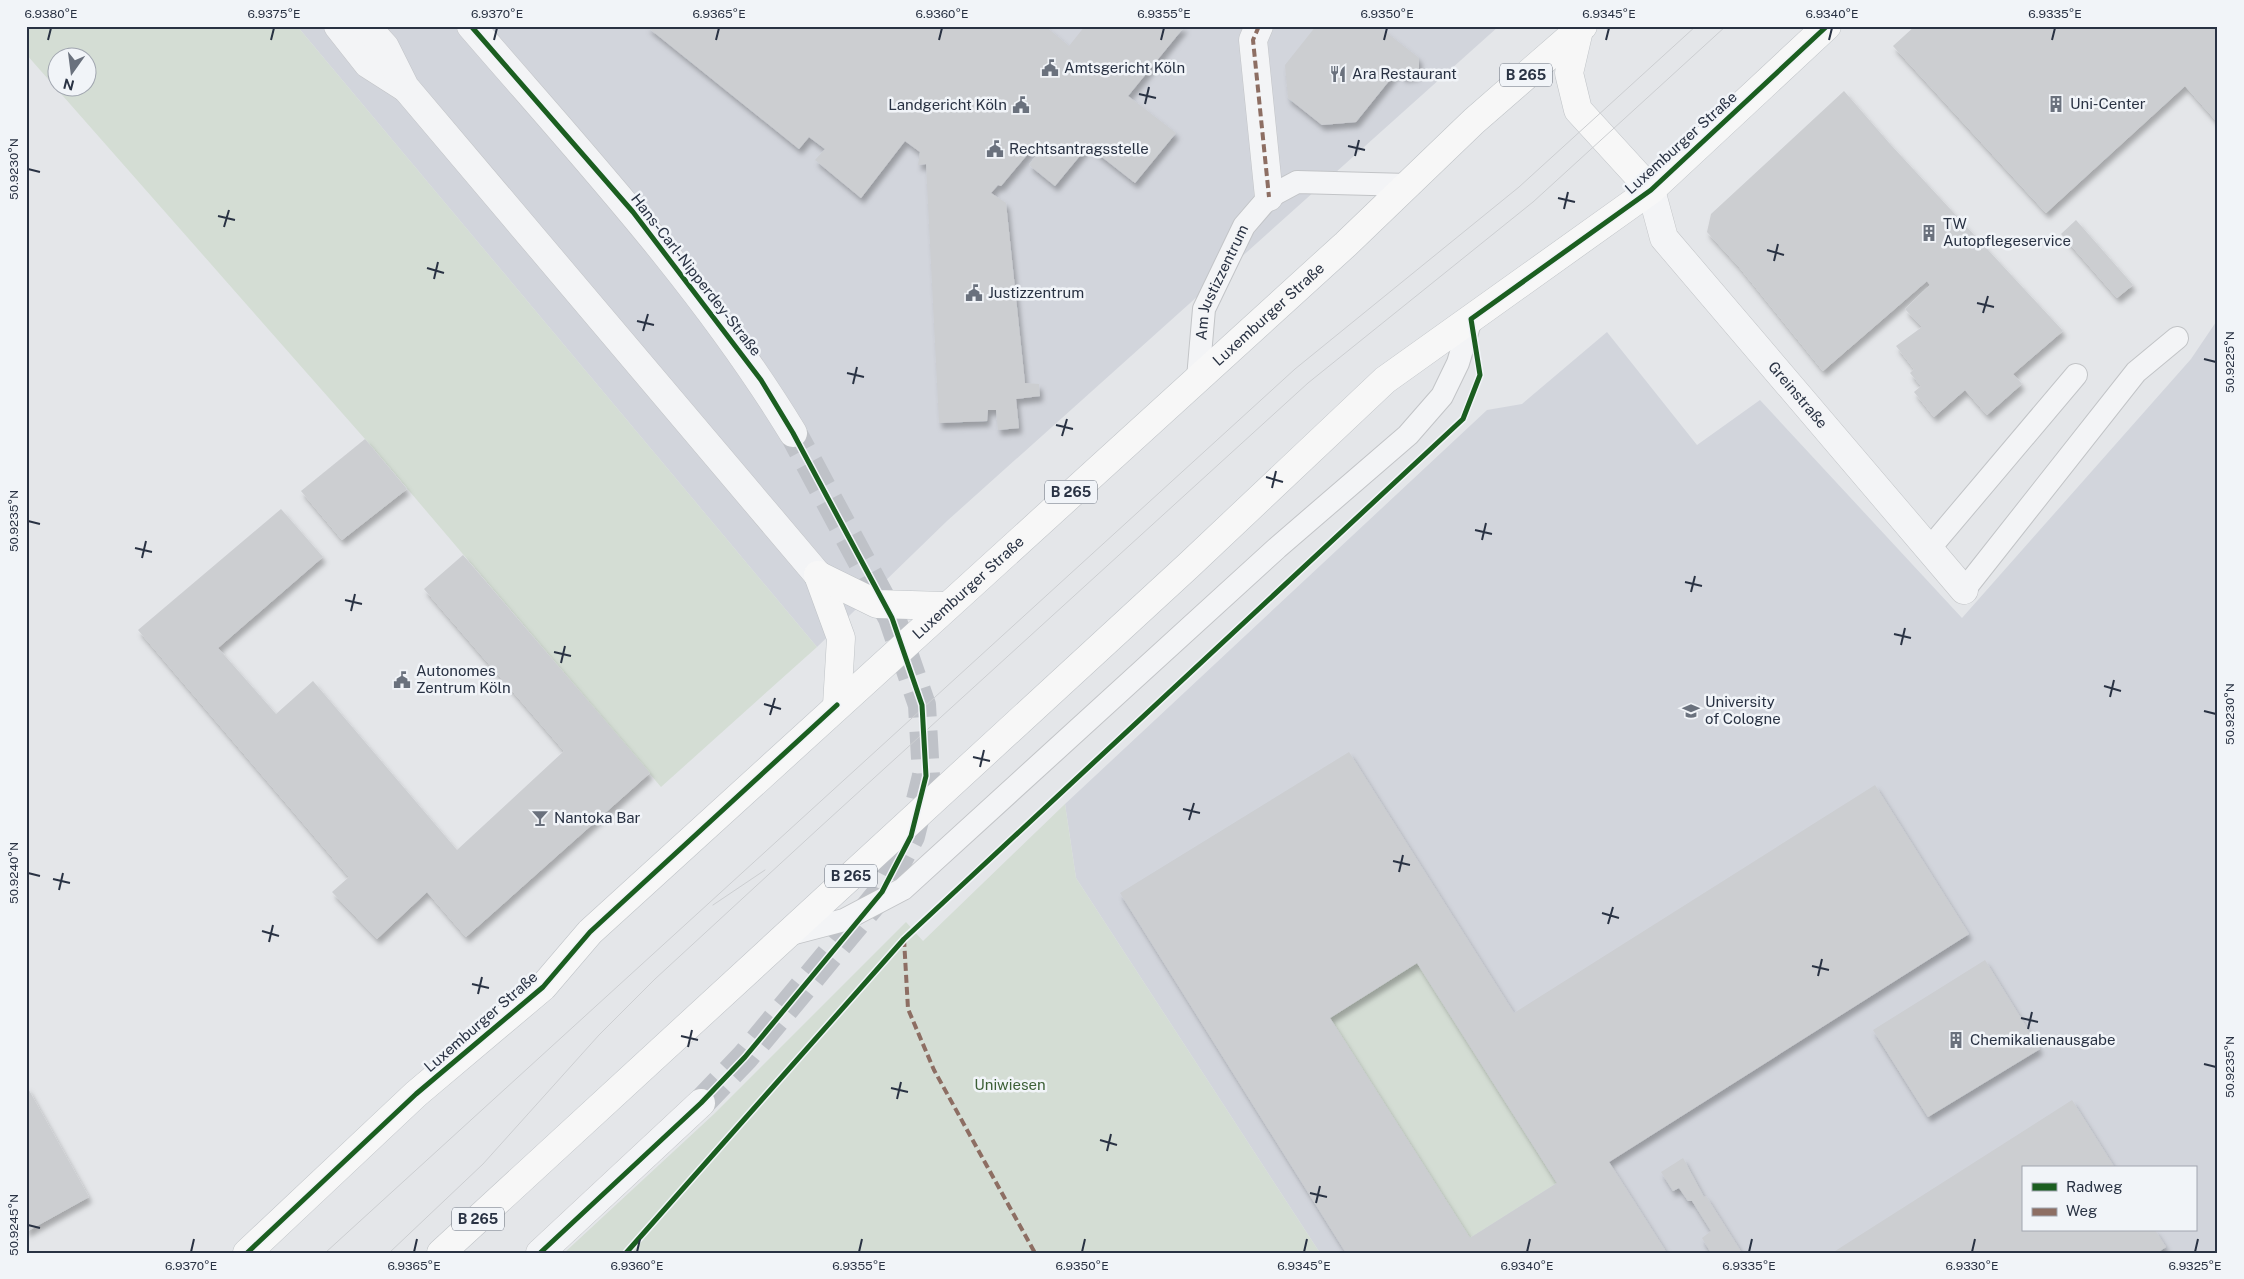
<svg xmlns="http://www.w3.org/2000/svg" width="2244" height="1279" font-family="'Public Sans',sans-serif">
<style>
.built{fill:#d2d5dc;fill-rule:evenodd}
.green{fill:#d4ddd4;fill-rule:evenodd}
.building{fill:#ccced1;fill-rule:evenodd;filter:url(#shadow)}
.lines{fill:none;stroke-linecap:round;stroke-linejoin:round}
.street-tunnel{stroke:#bfc2c8;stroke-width:28;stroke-dasharray:28 14;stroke-linecap:butt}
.lane-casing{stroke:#c2c4c7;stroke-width:24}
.street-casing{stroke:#c2c4c7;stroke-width:29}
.primary-casing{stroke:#bfc3c7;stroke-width:29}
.lane{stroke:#f3f4f6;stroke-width:22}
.street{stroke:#f3f4f6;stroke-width:28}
.primary{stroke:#f7f7f7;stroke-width:28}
.tram{stroke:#ccced1;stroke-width:1}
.quiet{stroke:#8d6e63;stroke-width:4;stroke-dasharray:8 4;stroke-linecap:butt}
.cycleway-casing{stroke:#f1f4f8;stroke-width:8}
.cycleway{stroke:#1b5e20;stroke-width:5}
.ticks{fill:none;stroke:#293243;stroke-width:2}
.labels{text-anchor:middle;stroke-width:5;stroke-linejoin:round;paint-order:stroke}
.shield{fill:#f1f4f8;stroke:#656c79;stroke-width:1}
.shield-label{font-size:14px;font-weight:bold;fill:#293243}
.poi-label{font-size:15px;fill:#293243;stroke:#f1f4f8;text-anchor:start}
.street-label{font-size:15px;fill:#293243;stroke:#f1f4f8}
.park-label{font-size:15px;fill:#3c5f36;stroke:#f1f4f8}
.neatline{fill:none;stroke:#293243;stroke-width:2}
.ticks-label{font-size:12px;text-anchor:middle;fill:#293243}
</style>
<defs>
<filter id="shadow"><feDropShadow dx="3" dy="5.5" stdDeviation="2.5" flood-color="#0004"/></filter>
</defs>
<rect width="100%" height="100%" fill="#e4e6e9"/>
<g class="built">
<path d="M297,26H1499L947,521L817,647Z"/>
<path d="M2218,319V1253H1320L1076,878L1065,804L1487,410L1522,404L1607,332L1697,445L1760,400L1962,618L2191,359ZM2023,1168H2195V1230H2023Z"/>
</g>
<g class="green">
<path d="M26,26H297L817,647L661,787L365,439L26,54ZM58,58H88V88H58Z"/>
<path d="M1065,804L1076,878L1320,1253H564L714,1114L906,922L923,941Z"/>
<path d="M1417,963L1557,1183L1470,1238L1330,1018Z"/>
</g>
<g class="building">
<path d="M646,26H1045L1069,46L1085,26H1185L1128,96L1176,133L1135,183L1088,146L1055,186L1029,165L1037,154L1032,149L1001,186L998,185L991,193L1006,203L1025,383L1039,384L1040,396L1016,399L1019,428L998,430L996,410H988L987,421L939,423L926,164L918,165L920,152L905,141L861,198L815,160L825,149L809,137L799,149Z"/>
<path d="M1316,26H1378L1419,58V70L1416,75L1404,77L1397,71L1356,122L1322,125L1288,98L1285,65Z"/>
<path d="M1915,26H2218V123L2185,86L2046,213L1893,46Z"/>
<path d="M1844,91L1890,144L2063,331L2013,374L2022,384L1987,415L1965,390L1934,417L1914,392L1921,386L1910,373L1914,369L1896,346L1922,327L1905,309L1930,285L1927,281L1823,371L1739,267L1707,232L1711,214Z"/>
<path d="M2076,220L2133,285L2117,298L2061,234Z"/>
<path d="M365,439L407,489L342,540L301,491Z"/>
<path d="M281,509L323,557L218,648L276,714L313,681L457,850L564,751L424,589L463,555L650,773L466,937L427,892L377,939L332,892L349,877L138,630Z"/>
<path d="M1349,752L1514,1013L1875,785L1969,934L1609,1162L1667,1253H1346L1120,893ZM1417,963L1557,1183L1470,1238L1330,1018Z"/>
<path d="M1985,960L2040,1049L1928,1117L1873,1030Z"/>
<path d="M26,1085L89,1197L26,1232Z"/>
<path d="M2072,1100L2115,1168H2023V1230H2155L2166,1247L2157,1253H1832Z"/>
<path d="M1683,1158L1704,1197L1706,1196L1742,1253H1711L1702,1238L1711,1231L1692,1201H1688L1679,1188L1673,1191L1661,1172Z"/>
</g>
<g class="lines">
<path class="street-tunnel" d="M701,1103L745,1057L882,892L911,836L926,776L922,705L892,618L793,433"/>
<g class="lane-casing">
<g id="lane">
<path id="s1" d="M1198,378L1204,309L1244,226L1269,197L1297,182L1408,185"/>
<path d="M1929,549L2076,375"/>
<path d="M1964,590L2136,372L2177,338"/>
<path d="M787,935L844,920L903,889L1277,548L1408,435L1442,396L1458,363L1471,319"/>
</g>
</g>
<g class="street-casing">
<g id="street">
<path d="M338,26L368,64L404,87"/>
<path d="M366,26L385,47L405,87L818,575"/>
<path d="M471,26C584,157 703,285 793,433"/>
<path d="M1259,26L1253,40L1269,197"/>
<path id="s2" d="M1651,190L1664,238L1964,590"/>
<path d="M540,1253L701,1103"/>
</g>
</g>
<g class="primary-casing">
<g id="primary">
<path d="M1579,30L1569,73L1578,110L1651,190"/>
<path d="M818,575L841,638L837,705"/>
<path d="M818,575L877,604L945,606"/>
<path id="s3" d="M247,1253L416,1094L543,987L590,932L1346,244L1474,121L1583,26"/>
<path d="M441,1253L1188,566L1385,380L1651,190L1827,26"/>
</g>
</g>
<use href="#lane" class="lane"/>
<use href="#street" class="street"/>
<use href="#primary" class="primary"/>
<g class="tram">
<path d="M713,905L765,870"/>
<path d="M325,1253L1295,369L1519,187L1696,26"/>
<path d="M389,1253L483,1164L599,1035L655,979L818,829L1308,383L1533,202L1726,26"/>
</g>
<g class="quiet">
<path d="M1259,26L1253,40L1269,197"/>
<path d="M904,939L908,1009L934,1070L1035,1253"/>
</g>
<g class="cycleway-casing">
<g id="cycleway">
<path d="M471,26L633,212L761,380L793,433L892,618L922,705L926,776L911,836L882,892L745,1057L701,1103L540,1253"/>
<path d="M247,1253L416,1094L543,987L590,932L837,705"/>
<path d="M626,1253L904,939L1463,419L1480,375L1471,319L1651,190L1827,26"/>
</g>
</g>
<use href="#cycleway" class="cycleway"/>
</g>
<path class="ticks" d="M48,40L51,28M271,40L274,28M494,40L497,28M716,40L719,28M939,40L942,28M1161,40L1164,28M1384,40L1387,28M1606,40L1609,28M1829,40L1832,28M2052,40L2055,28M1139,94L1156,98M1145,104L1149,87M1348,146L1365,150M1355,156L1359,140M28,169L40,172M1558,198L1575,202M1564,209L1568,192M218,216L235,220M224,227L229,210M1767,250L1784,255M1774,261L1778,244M427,268L444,273M434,279L438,262M1977,303L1994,307M1983,313L1988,296M637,321L654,325M643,331L648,314M2204,359L2216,362M847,373L864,377M853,384L857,367M1056,425L1073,429M1062,436L1067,419M1266,477L1283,482M1272,488L1276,471M28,521L40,524M1475,530L1492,534M1482,540L1486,523M135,548L152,552M142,558L146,541M1685,582L1702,586M1691,592L1695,576M345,600L362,604M351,611L355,594M1894,634L1911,638M1901,645L1905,628M554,652L571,656M561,663L565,646M2104,686L2121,691M2110,697L2114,680M764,704L781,709M2204,711L2216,714M770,715L775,698M973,757L990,761M980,767L984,750M1183,809L1200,813M1189,820L1194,803M1393,861L1410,865M1399,872L1403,855M28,873L40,876M53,879L70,883M59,890L63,873M1602,913L1619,918M1608,924L1613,907M262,931L279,936M269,942L273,925M1812,966L1829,970M1818,976L1822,959M472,984L489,988M478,994L482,977M2021,1018L2038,1022M2028,1029L2032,1012M681,1036L698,1040M688,1047L692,1030M2204,1064L2216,1067M891,1088L908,1092M897,1099L901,1082M1100,1140L1117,1145M1107,1151L1111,1134M1310,1193L1327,1197M1316,1203L1320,1186M28,1225L40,1228M191,1252L194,1239M414,1252L417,1239M637,1252L640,1239M859,1252L862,1239M1082,1252L1085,1239M1304,1252L1307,1239M1527,1252L1530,1239M1749,1252L1752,1239M1972,1252L1975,1239M2195,1252L2198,1239"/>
<defs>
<g id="civic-bare" transform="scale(1.35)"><path d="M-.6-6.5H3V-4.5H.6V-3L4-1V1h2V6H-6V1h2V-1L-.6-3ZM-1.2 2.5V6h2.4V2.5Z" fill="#6a717d" stroke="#f1f4f8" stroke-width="2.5" paint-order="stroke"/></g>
<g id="restaurant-bare" transform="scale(1.35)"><path d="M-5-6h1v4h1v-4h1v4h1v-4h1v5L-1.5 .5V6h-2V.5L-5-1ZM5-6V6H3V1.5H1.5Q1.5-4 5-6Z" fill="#6a717d" stroke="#f1f4f8" stroke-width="2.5" paint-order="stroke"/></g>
<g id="building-bare" transform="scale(1.35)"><path d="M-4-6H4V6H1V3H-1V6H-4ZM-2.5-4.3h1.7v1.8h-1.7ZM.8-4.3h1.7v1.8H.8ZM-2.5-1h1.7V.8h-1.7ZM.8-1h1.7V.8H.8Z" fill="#6a717d" stroke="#f1f4f8" stroke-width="2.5" paint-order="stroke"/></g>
<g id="university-bare" transform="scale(1.35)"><path d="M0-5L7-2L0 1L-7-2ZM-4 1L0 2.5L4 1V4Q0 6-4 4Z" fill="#6a717d" stroke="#f1f4f8" stroke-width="2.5" paint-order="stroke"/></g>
<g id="bar-bare" transform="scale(1.35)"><path d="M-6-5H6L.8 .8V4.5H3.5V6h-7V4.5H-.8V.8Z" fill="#6a717d" stroke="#f1f4f8" stroke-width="2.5" paint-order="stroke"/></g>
</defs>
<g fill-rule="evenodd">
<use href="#civic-bare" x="1050" y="68"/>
<use href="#restaurant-bare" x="1338" y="74"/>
<use href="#building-bare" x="2056" y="104"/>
<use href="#civic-bare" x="1021" y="105"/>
<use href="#civic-bare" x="995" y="149"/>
<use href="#building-bare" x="1929" y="233"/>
<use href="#civic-bare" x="974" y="293"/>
<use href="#civic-bare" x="402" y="680"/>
<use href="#university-bare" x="1691" y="711"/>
<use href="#bar-bare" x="540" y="818"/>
<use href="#building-bare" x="1956" y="1040"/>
</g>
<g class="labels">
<g class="shield">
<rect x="1500" y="63.5" width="52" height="23" rx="4"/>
<rect x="1045" y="480.5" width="52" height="23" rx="4"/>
<rect x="825" y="864.5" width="52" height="23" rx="4"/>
<rect x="452" y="1207.5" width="52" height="23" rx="4"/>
</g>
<g class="shield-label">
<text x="1526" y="80">B 265</text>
<text x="1071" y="497">B 265</text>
<text x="851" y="881">B 265</text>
<text x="478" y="1224">B 265</text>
</g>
<g class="poi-label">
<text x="1064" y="73">Amtsgericht Köln</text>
<text x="1352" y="79">Ara Restaurant</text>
<text x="2070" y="109">Uni-Center</text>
<text x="1007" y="110" text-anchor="end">Landgericht Köln</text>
<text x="1009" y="154">Rechtsantragsstelle</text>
<text x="1943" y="229">TW<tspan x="1943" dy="17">Autopflegeservice</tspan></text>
<text x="988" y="298">Justizzentrum</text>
<text x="416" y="676">Autonomes<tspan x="416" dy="17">Zentrum Köln</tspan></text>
<text x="1705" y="707">University<tspan x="1705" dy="17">of Cologne</tspan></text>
<text x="554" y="823">Nantoka Bar</text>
<text x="1970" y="1045">Chemikalienausgabe</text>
</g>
<g class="street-label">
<text transform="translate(1681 143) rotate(-42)" y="5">Luxemburger Straße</text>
<text transform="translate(696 275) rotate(52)" y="5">Hans-Carl-Nipperdey-Straße</text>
<text dy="5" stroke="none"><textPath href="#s1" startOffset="100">Am Justizzentrum</textPath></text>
<text dy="5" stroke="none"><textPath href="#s3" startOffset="1388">Luxemburger Straße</textPath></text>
<text dy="5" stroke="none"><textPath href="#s2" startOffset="256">Greinstraße</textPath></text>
<text dy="5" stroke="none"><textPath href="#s3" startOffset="982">Luxemburger Straße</textPath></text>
<text transform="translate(481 1022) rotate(-41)" y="5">Luxemburger Straße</text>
</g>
<g class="park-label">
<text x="1010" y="1090">Uniwiesen</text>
</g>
</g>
<rect width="2244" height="1279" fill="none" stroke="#f1f4f8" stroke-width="55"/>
<rect x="2022" y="1166" width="175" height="65" fill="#f1f4f8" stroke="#a1a6b0"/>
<rect x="2032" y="1183" width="25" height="8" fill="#1b5e20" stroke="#a1a6b0"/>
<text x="2066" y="1192" font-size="15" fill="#293243">Radweg</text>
<rect x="2032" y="1208" width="25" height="8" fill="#8d6e63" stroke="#a1a6b0"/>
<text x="2066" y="1216" font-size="15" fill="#293243">Weg</text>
<g transform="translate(72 72) rotate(194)"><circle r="24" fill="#f1f4f8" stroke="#a1a6b0"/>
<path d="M0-4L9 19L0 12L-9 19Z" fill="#6a717d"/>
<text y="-8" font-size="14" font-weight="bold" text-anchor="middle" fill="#293243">N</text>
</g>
<rect x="28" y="28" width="2188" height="1224" class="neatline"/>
<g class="ticks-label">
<text x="51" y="18">6.9380°E</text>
<text x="274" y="18">6.9375°E</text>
<text x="497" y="18">6.9370°E</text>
<text x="719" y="18">6.9365°E</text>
<text x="942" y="18">6.9360°E</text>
<text x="1164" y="18">6.9355°E</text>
<text x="1387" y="18">6.9350°E</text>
<text x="1609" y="18">6.9345°E</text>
<text x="1832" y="18">6.9340°E</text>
<text x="2055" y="18">6.9335°E</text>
<text transform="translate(14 169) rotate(-90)" y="4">50.9230°N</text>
<text transform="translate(2230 362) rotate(-90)" y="4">50.9225°N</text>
<text transform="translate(14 521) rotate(-90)" y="4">50.9235°N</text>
<text transform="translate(2230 714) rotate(-90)" y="4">50.9230°N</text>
<text transform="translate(14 873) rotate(-90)" y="4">50.9240°N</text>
<text transform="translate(2230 1067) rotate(-90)" y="4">50.9235°N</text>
<text transform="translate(14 1225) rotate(-90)" y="4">50.9245°N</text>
<text x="191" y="1270">6.9370°E</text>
<text x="414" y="1270">6.9365°E</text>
<text x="637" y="1270">6.9360°E</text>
<text x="859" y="1270">6.9355°E</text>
<text x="1082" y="1270">6.9350°E</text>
<text x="1304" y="1270">6.9345°E</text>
<text x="1527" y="1270">6.9340°E</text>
<text x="1749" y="1270">6.9335°E</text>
<text x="1972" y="1270">6.9330°E</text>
<text x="2195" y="1270">6.9325°E</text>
</g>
</svg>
